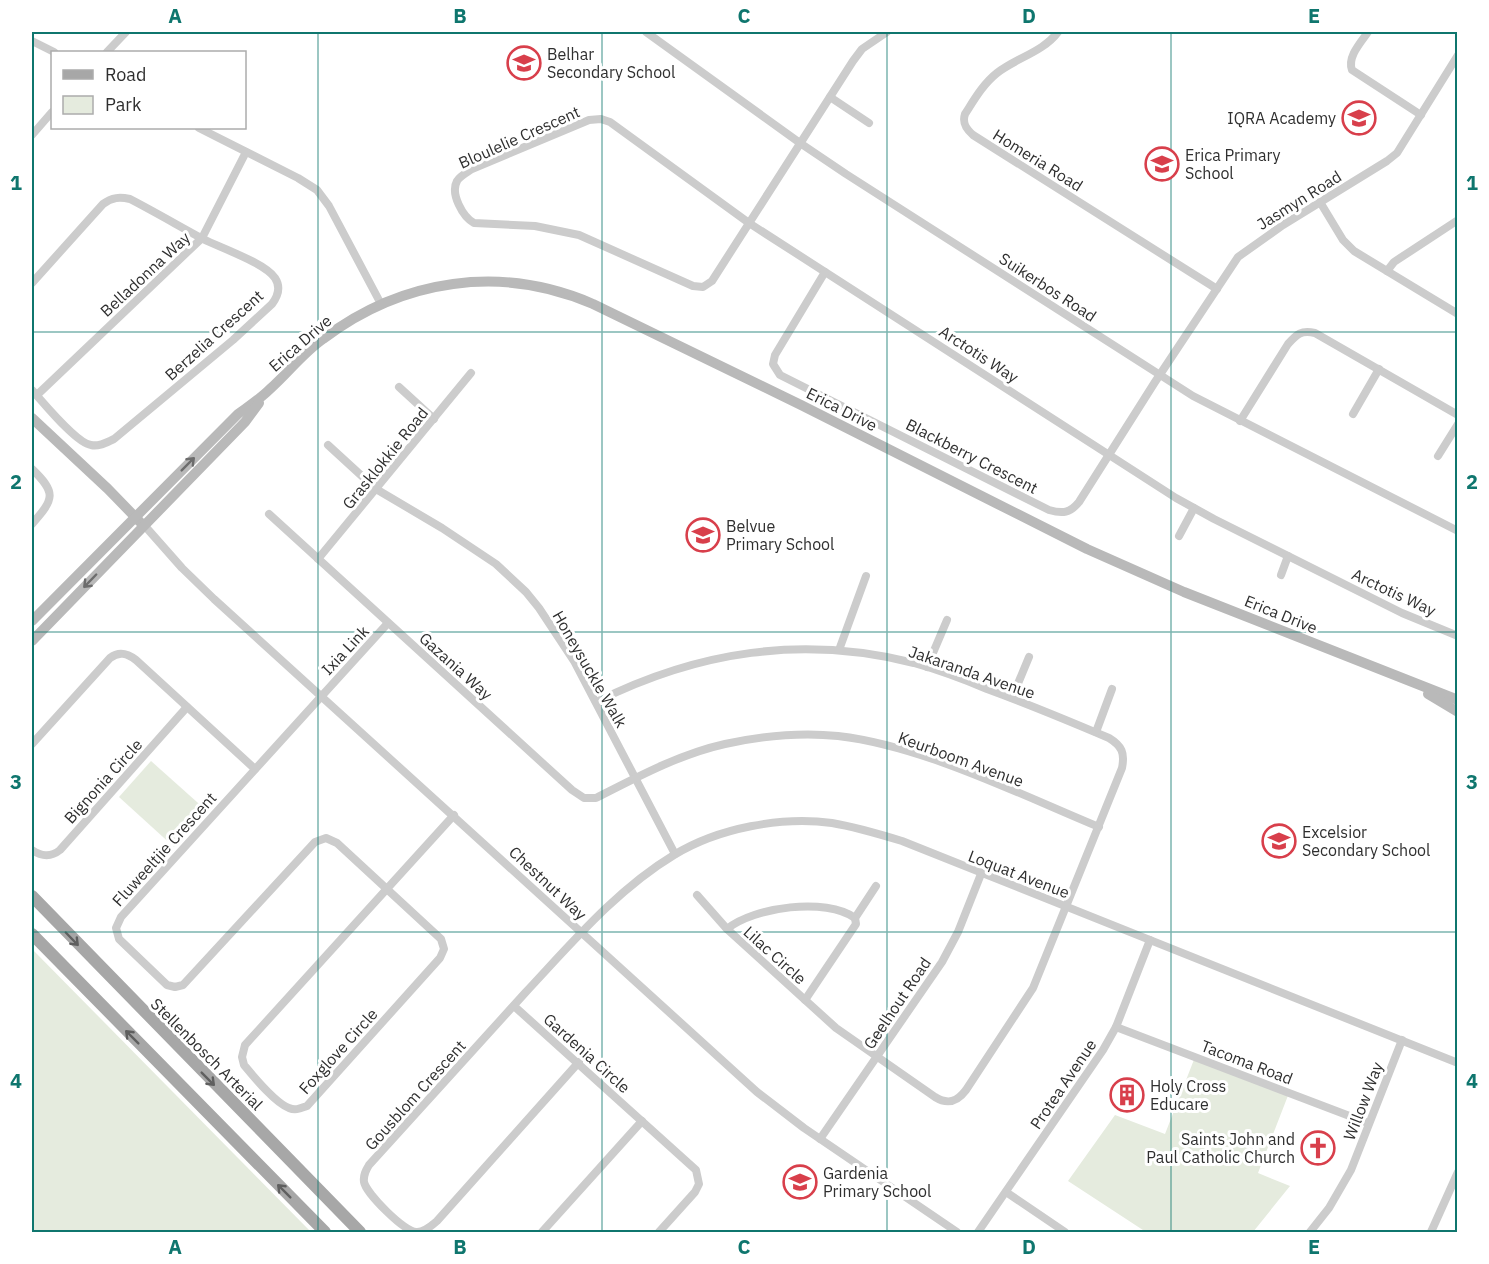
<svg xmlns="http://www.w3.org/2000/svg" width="1489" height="1264" font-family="'IBM Plex Sans',sans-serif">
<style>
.green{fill:#e5ebde}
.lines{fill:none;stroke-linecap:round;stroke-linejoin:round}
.minor{stroke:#ccc;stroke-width:8}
.secondary{stroke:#b9b9b9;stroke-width:10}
.primary{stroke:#a7a7a7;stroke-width:12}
.oneway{stroke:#6d6d6d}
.oneway2{stroke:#5f5f5f}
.grid{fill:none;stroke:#0f766e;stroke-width:1.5;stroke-opacity:0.55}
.labels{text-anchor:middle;stroke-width:6;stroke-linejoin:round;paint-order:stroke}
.poi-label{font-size:16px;fill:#2f2f2f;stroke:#fff;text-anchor:start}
.street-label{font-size:16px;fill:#2f2f2f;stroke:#fff}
.neatline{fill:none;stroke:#0f766e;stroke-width:2}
.grid-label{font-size:20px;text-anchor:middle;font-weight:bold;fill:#0f766e}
</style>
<rect width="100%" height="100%" fill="#fff"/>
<g class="green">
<path d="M151,761L207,811L174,847L119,797Z"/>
<path d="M32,949L311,1232H32Z"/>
<path d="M1195,1057L1289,1093L1258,1173L1290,1186L1253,1232H1146L1068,1181L1115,1115L1165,1134Z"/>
</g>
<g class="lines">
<g class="minor">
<path d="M646,32L800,143L846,174L1193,396L1458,531"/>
<path d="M887,32L862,49L853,61L712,281L703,287L693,286L579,235L535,226L474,223C463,217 450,194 457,181C460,176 466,173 472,169L589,120L601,119L610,122L749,223L1176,498L1214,519L1402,613L1458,636"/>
<path d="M1058,32C1043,52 1016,58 997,73C983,84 974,100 965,114C962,123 966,129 973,135L1217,289"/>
<path d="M1368,32C1361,42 1347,57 1352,70L1421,115"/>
<path d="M32,41L54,52"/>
<path d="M107,52L126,32"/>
<path d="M830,97L869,123"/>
<path d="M199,128L298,178L317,190L329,206L381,304"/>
<path d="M32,135L52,112"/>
<path d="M1320,202L1343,240L1354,251L1458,314"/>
<path d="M1387,271L1394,262L1458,220"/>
<path d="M825,272L775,355L773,364L780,375L1049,510C1063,514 1070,513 1079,502L1155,382L1238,257L1283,225L1387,161L1397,153L1458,55"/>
<path d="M32,283L103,204C112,197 120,197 130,199C155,212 179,226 203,239C221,248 265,263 275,278C281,287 278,296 272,304L233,340L114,439C107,442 99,447 91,445C76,443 43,402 32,390"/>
<path d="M399,387L434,419"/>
<path d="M37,395L202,238L246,152"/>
<path d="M1353,414L1379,369"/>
<path d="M1240,421L1288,344C1297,334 1301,330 1315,333L1458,415"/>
<path d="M328,445L376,489L442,528L496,564L526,592L539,608L574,661L675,854"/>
<path d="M1438,456L1458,424"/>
<path d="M32,469C57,493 54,499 32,524"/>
<path d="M269,514L572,790L584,798H596C637,777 680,754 725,744C762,736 800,732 838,736C924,746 1019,794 1099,827"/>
<path d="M144,525L182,568L214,599L757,1092L804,1128L957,1232"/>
<path d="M1179,536L1194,508"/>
<path d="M318,559L471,373"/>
<path d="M1281,575L1288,556"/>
<path d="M388,623L121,917L116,928L119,939L167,985L175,987L183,985L315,842L326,838L337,843L441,939L444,949L440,958L307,1106C301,1108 296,1111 289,1108C275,1103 254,1077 244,1065L242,1057L245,1045L454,815"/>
<path d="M839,650L866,576"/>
<path d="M927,667L947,620"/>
<path d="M1012,698L1029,657"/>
<path d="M596,702C698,651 802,635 914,663C939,670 963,679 987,689C1028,704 1069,721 1109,738C1122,746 1125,753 1122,768L1033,988L966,1090C957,1102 948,1105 935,1097L836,1028L727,929L697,895"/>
<path d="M1096,732L1112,689"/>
<path d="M32,744L110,658C119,651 127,653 136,660L255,769"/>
<path d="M32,850C41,856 50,858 60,850L187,707"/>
<path d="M727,929C754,907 826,897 855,918"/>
<path d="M805,1000L856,924L855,918L876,886"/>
<path d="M514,1006L696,1170L699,1184L695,1192L659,1232"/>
<path d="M1116,1027L1368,1123"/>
<path d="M579,1062L437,1221C431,1226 425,1232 417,1232C405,1233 366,1193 364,1182C363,1175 366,1170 369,1165C421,1108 473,1050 525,993C571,944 616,890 674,855C718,828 782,816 832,823C856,827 879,834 902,841L1458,1063"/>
<path d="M820,1139L942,962L958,932L981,874"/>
<path d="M1006,1192L1065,1232"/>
<path d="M542,1232L642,1121"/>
<path d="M978,1232L1103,1050L1116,1027L1150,940"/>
<path d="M1310,1232L1329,1208L1351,1170L1402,1040"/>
<path d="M1431,1232L1458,1172"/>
</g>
<g class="secondary">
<path d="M32,418L108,489L140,522"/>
<path d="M32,621L238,414C249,406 260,399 270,389C288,373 303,353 323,339C402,279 501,264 593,304L801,405L1087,549L1184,592L1458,700"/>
<path d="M32,641L245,422L259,403"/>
<path d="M1428,694L1458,712"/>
</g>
<g class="primary">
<path d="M32,896L360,1232"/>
<path d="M32,934L325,1232"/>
</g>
</g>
<defs><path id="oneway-shaft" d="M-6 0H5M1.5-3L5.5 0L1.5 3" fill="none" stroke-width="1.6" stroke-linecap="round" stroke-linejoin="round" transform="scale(1.5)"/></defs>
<g class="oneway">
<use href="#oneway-shaft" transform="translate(188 464) rotate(-45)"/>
<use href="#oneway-shaft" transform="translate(90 581) rotate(134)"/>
</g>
<g class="oneway2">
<use href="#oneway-shaft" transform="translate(72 939) rotate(46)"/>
<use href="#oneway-shaft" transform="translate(132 1037) rotate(-135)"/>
<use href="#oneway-shaft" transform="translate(208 1079) rotate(45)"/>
<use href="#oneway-shaft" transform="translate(284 1191) rotate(-135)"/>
</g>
<path class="grid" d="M318,32V1232M602,32V1232M887,32V1232M1171,32V1232M32,332H1458M32,632H1458M32,932H1458"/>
<defs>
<g id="school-ring" transform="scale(1.725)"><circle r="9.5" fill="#fff" stroke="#d83f4b" stroke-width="1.5"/><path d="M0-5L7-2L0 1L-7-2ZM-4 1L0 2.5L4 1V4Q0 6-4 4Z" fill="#d83f4b"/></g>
<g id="building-ring" transform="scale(1.725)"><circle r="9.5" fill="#fff" stroke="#d83f4b" stroke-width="1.5"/><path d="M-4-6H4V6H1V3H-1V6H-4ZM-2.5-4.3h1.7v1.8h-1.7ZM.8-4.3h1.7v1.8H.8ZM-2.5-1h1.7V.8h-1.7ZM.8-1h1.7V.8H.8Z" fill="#d83f4b"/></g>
<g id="church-ring" transform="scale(1.725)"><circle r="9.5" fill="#fff" stroke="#d83f4b" stroke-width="1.5"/><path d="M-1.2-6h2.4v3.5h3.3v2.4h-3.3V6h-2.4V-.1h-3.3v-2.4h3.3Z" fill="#d83f4b"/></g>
</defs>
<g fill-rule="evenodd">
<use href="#school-ring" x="524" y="63"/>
<use href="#school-ring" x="1359" y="118"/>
<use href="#school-ring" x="1162" y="164"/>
<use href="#school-ring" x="703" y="535"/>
<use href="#school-ring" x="1279" y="841"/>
<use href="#building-ring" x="1127" y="1095"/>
<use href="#church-ring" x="1318" y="1148"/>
<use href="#school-ring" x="800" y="1182"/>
</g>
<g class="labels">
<g class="poi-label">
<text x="547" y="60">Belhar<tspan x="547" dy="18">Secondary School</tspan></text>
<text x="1336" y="124" text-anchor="end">IQRA Academy</text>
<text x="1185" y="161">Erica Primary<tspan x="1185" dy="18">School</tspan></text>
<text x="726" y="532">Belvue<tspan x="726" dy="18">Primary School</tspan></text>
<text x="1302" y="838">Excelsior<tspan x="1302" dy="18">Secondary School</tspan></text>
<text x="1150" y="1092">Holy Cross<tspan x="1150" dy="18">Educare</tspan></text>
<text x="1295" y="1145" text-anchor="end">Saints John and<tspan x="1295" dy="18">Paul Catholic Church</tspan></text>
<text x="823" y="1179">Gardenia<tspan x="823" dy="18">Primary School</tspan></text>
</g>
<g class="street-label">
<text transform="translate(519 137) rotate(-24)" y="6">Bloulelie Crescent</text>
<text transform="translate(1038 160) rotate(32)" y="6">Homeria Road</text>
<text transform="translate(1299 200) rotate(-32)" y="6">Jasmyn Road</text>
<text transform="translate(145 274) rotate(-43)" y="6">Belladonna Way</text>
<text transform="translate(1048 287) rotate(33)" y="6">Suikerbos Road</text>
<text transform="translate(214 335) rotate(-42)" y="6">Berzelia Crescent</text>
<text transform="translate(300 343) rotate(-41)" y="6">Erica Drive</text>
<text transform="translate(979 354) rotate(33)" y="6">Arctotis Way</text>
<text transform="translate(842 409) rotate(27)" y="6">Erica Drive</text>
<text transform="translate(972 456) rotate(27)" y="6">Blackberry Crescent</text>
<text transform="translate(385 458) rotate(-51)" y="6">Grasklokkie Road</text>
<text transform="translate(1394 592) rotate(25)" y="6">Arctotis Way</text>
<text transform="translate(1281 614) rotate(22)" y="6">Erica Drive</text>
<text transform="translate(345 650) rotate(-47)" y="6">Ixia Link</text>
<text transform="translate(456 666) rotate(42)" y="6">Gazania Way</text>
<text transform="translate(590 669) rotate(60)" y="6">Honeysuckle Walk</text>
<text transform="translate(972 672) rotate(19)" y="6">Jakaranda Avenue</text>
<text transform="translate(961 759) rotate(20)" y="6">Keurboom Avenue</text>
<text transform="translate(103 781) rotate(-48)" y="6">Bignonia Circle</text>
<text transform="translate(164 849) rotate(-48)" y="6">Fluweeltjie Crescent</text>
<text transform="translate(1019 874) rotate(21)" y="6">Loquat Avenue</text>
<text transform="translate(548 883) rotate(43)" y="6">Chestnut Way</text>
<text transform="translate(775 955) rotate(42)" y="6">Lilac Circle</text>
<text transform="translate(897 1003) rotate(-56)" y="6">Geelhout Road</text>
<text transform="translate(338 1051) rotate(-48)" y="6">Foxglove Circle</text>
<text transform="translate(587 1053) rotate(42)" y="6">Gardenia Circle</text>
<text transform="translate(207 1054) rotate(45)" y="6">Stellenbosch Arterial</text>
<text transform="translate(1247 1062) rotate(21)" y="6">Tacoma Road</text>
<text transform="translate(1063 1084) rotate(-56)" y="6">Protea Avenue</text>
<text transform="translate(415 1095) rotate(-48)" y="6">Gousblom Crescent</text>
<text transform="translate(1363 1101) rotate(-69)" y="6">Willow Way</text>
</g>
</g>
<rect width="1489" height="1264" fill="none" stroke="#ffffff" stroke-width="66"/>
<rect x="51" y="51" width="195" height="78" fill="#ffffff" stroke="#acacac" stroke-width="1.5"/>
<rect x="63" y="70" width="30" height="9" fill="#a7a7a7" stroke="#acacac" stroke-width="1.5"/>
<text x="105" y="81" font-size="18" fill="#2f2f2f">Road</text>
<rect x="63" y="96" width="30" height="18" fill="#e5ebde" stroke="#acacac" stroke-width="1.5"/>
<text x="105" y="111" font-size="18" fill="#2f2f2f">Park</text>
<rect x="33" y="33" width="1423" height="1198" class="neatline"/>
<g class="grid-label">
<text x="175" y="23">A</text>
<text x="460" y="23">B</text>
<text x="744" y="23">C</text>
<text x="1029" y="23">D</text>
<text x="1314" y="23">E</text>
<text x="16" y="190">1</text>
<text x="1472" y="190">1</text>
<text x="16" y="489">2</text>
<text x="1472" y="489">2</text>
<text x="16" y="789">3</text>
<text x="1472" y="789">3</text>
<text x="16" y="1088">4</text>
<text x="1472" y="1088">4</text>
<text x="175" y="1254">A</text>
<text x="460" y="1254">B</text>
<text x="744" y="1254">C</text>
<text x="1029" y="1254">D</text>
<text x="1314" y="1254">E</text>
</g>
</svg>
